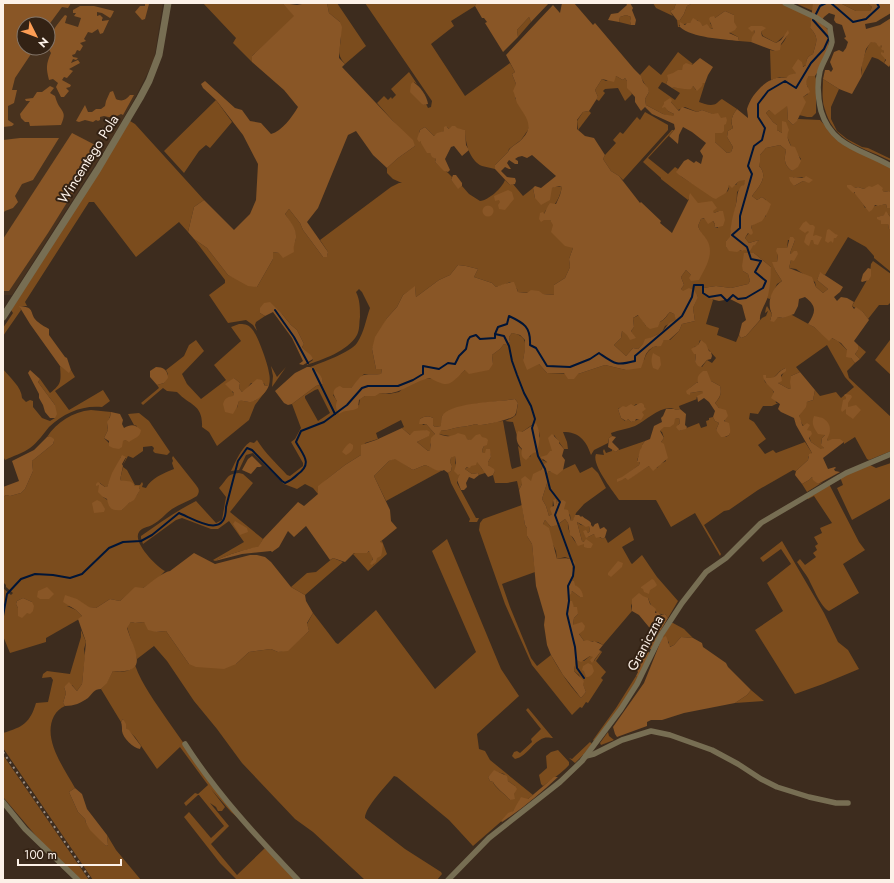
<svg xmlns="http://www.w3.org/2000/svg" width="894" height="883" font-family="Jost,sans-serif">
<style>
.built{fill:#48321e;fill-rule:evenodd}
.green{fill:#7b4c1d;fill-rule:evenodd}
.forest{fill:#895626;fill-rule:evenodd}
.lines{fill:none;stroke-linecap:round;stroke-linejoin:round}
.stream{stroke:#001537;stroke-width:2}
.minor{stroke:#776e53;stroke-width:5.5}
.tertiary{stroke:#776e53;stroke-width:7}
.rail{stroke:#9f9185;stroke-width:2;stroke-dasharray:2 4;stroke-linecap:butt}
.labels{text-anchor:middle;stroke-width:4;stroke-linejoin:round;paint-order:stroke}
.street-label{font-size:14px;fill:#fcf1e8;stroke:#332214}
</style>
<rect width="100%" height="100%" fill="#3d2c1e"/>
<path class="built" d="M3,3H163L154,60L136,96L111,140L12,295H3ZM24,24H48V48H24Z"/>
<g class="green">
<path d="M203,3H282L295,16L252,56V62L233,43L236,38Z"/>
<path d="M327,3H337L366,46L345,64C335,52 341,49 341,36C341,31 340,27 340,22L329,13Z"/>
<path d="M365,3H476L475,6L451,21L454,26L431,44L465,96L510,63L515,72L512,74L516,84L515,98L530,123L528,130L521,140L509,149L508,152L495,165V169C491,168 486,167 482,166C470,161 465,143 465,130L449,129L447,127L444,131L434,136L425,127L420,130C415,138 430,153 436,159L435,162C441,168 447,171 452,177L451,180L458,188L462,186L469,194L480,201C489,200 502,188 505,180L510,185L513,184L523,196L533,188L535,198C543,193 553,184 562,187C561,192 558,201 554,205C546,211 544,208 544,220H550L573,248L569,259L570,267L565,278L554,285L555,295L518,292L517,289L510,282L506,284L496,287L492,283L474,277L478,269L466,266L458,265L450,275L439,280L416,297L415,287L403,295L397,307L387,318L372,349L376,369H382L381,374H364L351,388H343L333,395L337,401L339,413L344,410L359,405L360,399L365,396L380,393L389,394L399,392L406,386L423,379L458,376L465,370L493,364L492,355L500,349L504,344L507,345L510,342L509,337L512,333C529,336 526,346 523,360L539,364L547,373L578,374L605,365L626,370L644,360C646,354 648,351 653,347H656L664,340H670L679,331L682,324L695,321L693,308L698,296L683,292L681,289L684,285L681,277L686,270L691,275V281L707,241L701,233L698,226L701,219C706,217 712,219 715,224L714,228H718L719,211L714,213L689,199L688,200L661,179V178L643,162L672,130H674L648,158L668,174L675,167L678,169L677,172C683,181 709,191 720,196L728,191L729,188L728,187L729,185H736L739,180H746L744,185L737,192C737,208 731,222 730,238L726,241V247L730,251C740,251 752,250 759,240L749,243L745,238L752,229L751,226L766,216V200L762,197L757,200L752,196C759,187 769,176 759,166L760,155L766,148L780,145L786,150C784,160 784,165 792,171L801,159L791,146L782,124V133L777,130V125L773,122L766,113L769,110L775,114L787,105L788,120L793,125L798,119L820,120L834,135L891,167V192L889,191L884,192L872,187L864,189L858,187L855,188L854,192L863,204L865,208C872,206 878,206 886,204L887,208H891V218L888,214L878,217L881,221L888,224L889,229H891V272L874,258V256L866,247L848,237L825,275L820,273L817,280L828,289L823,293L816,287L815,282L796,269L789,268L791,260V254L790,253L795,240H788L787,248L778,254L777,262L774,265L775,270L782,281L777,284L770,299L767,298L771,267L754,253L743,271L748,274L750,281L748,284L731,288L716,286L703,288L713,300L706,324L719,328L717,335L736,342L739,335L741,338L746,336L762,318L766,316L768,311L765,313L766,308L767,306L772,314L770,321L778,317L783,318L788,315H792L814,327L821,333L838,341L847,350V353L855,363L847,371L849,378L891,417V451L869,460L867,459L855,437L844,444V442L828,441L825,435L822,438L821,444L824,448L822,450L811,442L807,430L802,424L799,416L807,402L813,400L815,390L820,396L836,392L841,398L854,387L845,377L827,345L796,367L800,372L791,376V388L789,389L778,383L786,368C774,372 779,380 764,379L765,382C773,387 775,394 776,403H778L772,406H763L758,414L750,413L749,419L754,422L766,439L758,445L765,454L773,450L776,453L805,442L812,453L808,457V460L796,471L793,470L758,490L729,510L724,511L704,525L721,554L720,556L695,513L671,527L656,500H619C613,491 591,464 596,454L604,455L603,451L604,449L606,453L612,451V449L616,452L619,449V450L645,441L642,445C643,450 638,456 637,461L640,462L639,465L622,478H618H625L628,479L649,466L657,468L660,464L666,461L661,442L664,438L662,432L660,431C664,425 673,419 679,418L680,423L678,425L679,431L699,423L701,428L707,426L706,421L709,420V418L713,417L715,421L719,423L716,430L726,437L729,435L730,432L719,408L715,403C720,398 722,394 720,386L711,381L696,383L690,388V393L702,391L704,393L696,398L697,399L679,406L680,409L677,410C662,403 648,420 635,426C627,429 619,430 611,433L612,436L609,438L608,443L594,450L591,455C586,440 579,432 563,432L567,442L568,449H564L554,435L553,452L542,460L547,462C541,466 539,477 532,481C530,482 525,483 522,484L519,490L517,481L507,483H495L493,475L495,471L488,465V462L491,457L490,453H483L482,450L484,446L467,439L438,434L442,430C447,431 450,429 455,428C462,426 468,427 475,424C484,427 494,421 503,421L511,466L512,469L521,466L518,446L530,457L540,436L539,432L532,425L522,432L517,434V436L513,422L505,421L512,418L516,415L518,403L515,399L475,404L447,412L442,416L441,426L435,427L433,425V418C428,416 425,416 420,419L423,425L426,424L435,434L430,445V450L428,451L417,442L428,436L427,430L410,435L402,428L404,427L401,420L376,433L378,439L365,443L361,455L345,465L326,480L318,494L313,488L305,484L297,489L284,484L253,453L246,455L239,470L231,471C236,461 241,448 250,442L254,443L257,440C265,453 277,464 287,475L290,476L303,466V463L291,442L295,439L301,428L292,404L316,386L323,384C323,376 316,371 310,367C321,363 351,352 357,343C364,333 366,319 370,308L362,292L359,289L356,292C360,300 360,308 360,317C359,323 360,329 357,335C348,351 322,360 306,365L313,360C309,351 306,353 302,347L304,344L297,330L291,325L282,314L260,308V313L265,316L256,322L255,325L257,331L253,325L246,320L228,323L209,295L225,283V280L194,239L207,248L228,275L257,287L273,259V252L279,253C283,251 290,249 293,245C301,235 290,222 285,214L289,209L300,223L303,230L323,257L327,256L328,252L320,240L391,187L399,183H402L393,179L387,173V168L398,158L415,146L377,103L384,96L388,100L391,97L392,99L396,95L391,89L409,72L417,84L414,82L423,105L426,104L428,108L431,107L432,101ZM793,177L795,178L802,177L808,182L803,181L794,186ZM700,340L716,358L712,363L707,360L702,367L695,362L696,354L694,347L698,346ZM318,389L330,413L318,421L305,398V396L315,390ZM636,404L638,405L642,412L640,419L631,422L628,419L625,421L621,418L618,409L619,408L634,406Z"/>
<path d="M653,3H676L674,9L670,11L673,16L656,8Z"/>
<path d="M693,3H784L812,16L810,28C820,38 816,42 813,54C808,56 806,59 806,65L802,67L796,73L786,78L780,77L771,80L770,50L775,51C780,46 787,40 787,33L776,43L763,36L761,32L763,30H754L755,32L751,42L739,41L738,37L729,32L734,22V15L725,11L715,18L710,23L714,29L703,26L697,20L690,23L679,25L680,27H678L677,20H680L684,14L687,6Z"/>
<path d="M795,3H813V11Z"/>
<path d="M840,3H867L872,7L870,11H856Z"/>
<path d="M626,15L631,17L630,21L631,25L619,22L620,17Z"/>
<path d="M529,17L531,22L518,37L517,30Z"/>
<path d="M871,41L881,45C884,50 887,58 884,63L878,59L872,57L862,76C860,64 865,51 871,41Z"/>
<path d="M678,52L693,64C683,72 671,70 666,84L662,82L658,88L675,100L680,93L672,88C679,87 685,89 693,86L696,90L703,83H705L699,102C705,104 712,107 717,103C719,101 720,100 722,99L737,109C732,115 730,122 733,128L728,131L727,137L733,147L731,152L727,153L715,142V133L718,132L720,117L702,110L697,112L685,107L678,110L671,102H664L668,111L674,114L673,117L663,114L646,105L645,99L649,92C647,86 642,81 640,75L649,65L661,75Z"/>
<path d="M616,76L623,80L625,78L627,81L628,88L632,94L625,101L618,88L605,89L603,91L605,93L599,101L596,99L598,97L595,90L602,79L606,81Z"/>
<path d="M809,76H815L816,79V113L812,117H807L799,115L803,97L808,94V87L806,84V80Z"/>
<path d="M823,79L839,89L831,107V119L837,131L847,139L862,147L868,148L891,159V161C865,148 836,143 826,113C825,109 823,105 823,101C822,93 823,86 823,79Z"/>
<path d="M216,100L232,122L210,148L206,145L199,151L184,173L164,151Z"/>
<path d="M589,111L591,113L578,130L577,121L583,112Z"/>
<path d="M641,112L637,117L640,120L645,112L668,125V130L623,180L619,176L611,171L603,159L605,155L616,143L613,140L620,132L623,134Z"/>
<path d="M130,121L135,124L204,200L194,207L188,232L179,222L136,257L94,202H89L25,302L27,306H20L21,310L3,336V328L13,313L11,310Z"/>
<path d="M873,261L891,274V302L888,305H879L868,319L863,312L852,306L867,280H869L871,264Z"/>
<path d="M670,312L674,314L677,320L665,326L662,332L650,338L638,349L633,348L626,356L614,345L621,338L622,331L635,338L631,331L634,327L633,318L639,315L646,326C651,325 659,324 663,320C666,318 667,315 670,312Z"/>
<path d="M239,324C243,324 248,324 251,328C257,333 268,364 269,373C270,377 270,381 269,385L265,386L264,383H251L245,391L242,392L239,388L240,383L234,378L232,392L234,393L233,397L237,408L239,400L248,402L256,400L268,388L255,405L249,420L217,446L209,432L202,427C203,404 190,406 177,392L167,391L163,388L143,405L141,403L159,388L157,385L164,383L168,374L166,370L184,356L189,345L196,340L204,351L182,374L187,384L201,399L226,380L214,365L241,341L231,327Z"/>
<path d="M890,340L891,341V375L875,360Z"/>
<path d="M858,345L866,352L860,359L855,354L858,350Z"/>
<path d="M60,366L69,372L71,370L75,377L55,391L69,410L103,390L110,401L102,407C82,405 64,413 49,427C43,434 38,442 30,448C23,453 13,456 5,460L3,456V369C9,377 22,387 22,398L26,402L30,400L33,401V407L42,418L50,421L55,418V405L38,382L40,379L50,393C62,384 61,381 60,366Z"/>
<path d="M271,366L277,377L286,367L272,387L273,376Z"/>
<path d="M91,410L111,412C110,419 106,422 108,430L104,438L109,443L126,440L137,426L134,425L128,414L139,413L149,421L170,452L167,455L155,453L153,451L154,448L152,446L143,447V451L133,458L128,456L123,465L126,458L121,457L107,487H105L100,483L103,497L122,510C128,502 138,498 140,488L135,486L134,485L120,480L123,467L127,470L135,485H140L142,482L143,484L142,487L146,488C151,478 164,473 174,469L172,463L173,461L172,458L173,456L196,485C199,489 200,491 197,496C189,501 180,504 172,509C165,514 160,521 152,525C148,527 141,528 139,532C132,542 157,567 165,571C159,578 151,583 143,588H135L120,601L110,599L96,608L67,606L76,610L82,616L81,618L46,638V642L10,653L3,636V594L4,589L11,595L13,593L6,587V585L3,582V497L6,495L10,496L21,493L25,489L33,471L32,461L53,444L54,441L50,436L47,437C57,422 72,412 91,410ZM23,598L32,602L18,616V608L16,604L17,601Z"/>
<path d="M455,455V463L461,474L457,480V483L476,518H479L477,522H469L470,519L451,483L448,473L451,471L452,466L450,462L451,458Z"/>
<path d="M395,458L413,470L425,465L441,471L386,501L374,476L389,461Z"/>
<path d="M477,461L482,469L485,471V473L479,475L478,473L472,474L465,469Z"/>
<path d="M891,463V498L852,520L837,488L843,485L840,477L870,465L876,468Z"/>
<path d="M575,464L580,473L592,467L598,473L606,488L584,504L576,513L574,519L572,521H571L570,515L564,509L559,501L556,504V501L553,500L552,514L549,516L546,506L542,499L548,480L547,474L549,471L551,472L560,471Z"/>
<path d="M239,473L243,474L253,483L230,512L263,539L258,548C250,547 221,557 215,561L213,560L244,542L229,521L218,529H211L182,518L176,520L143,544L141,538V536C160,523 176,511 196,501L216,523L222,520L226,497L219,488C228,479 226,474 239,473Z"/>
<path d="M812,477L818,484L823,482L807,492L802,484L809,480Z"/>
<path d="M829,484L859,542L865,550L843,564L859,593L829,611C821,608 813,587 808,578C805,573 801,568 797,562L800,559L805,565L816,557L813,553L817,550L815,546L818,544L814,537L822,533L820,528L832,523L814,496L808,499L807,497Z"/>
<path d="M522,505L525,525L527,528V536L532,544L535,572L502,584L510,607L531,658L537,666L551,655C560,671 569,685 581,698L586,692L579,675L574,671L576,660L584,661L590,656H593L594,661L601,651L602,652L596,661L606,672L601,678L603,680L588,703L586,702L582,708L580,707L572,715L532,665L505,604L479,530L480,523L483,519Z"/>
<path d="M565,519L568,523C567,530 573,540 578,545L584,542L582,541L577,522L581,525L589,526L590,531L588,533L587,532L588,537L594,534L603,539L605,537L608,543L630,527L634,540L622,547L631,563L632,564L642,555L657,577L678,601L668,618L665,614C655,616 651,606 648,598L633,601L631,606L632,611L603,645L598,642L584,641L573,625L574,618L578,614L574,607L568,601V596L572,591L580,597H582C580,587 578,588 571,582L573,560L565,557L557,559L556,551L543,524L545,520L551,527L560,523Z"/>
<path d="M447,539L501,669L519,696L477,734L479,749L485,751L490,760L533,795L528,799L519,800V803L513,811L473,846L449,820L397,777L394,776C387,785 365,807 365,818L405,849L441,872L442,874L437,880H365L313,832L295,819L242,763L217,729L194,701L167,661L154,646L137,659L127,627L131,622L135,623L144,622L156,632L166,631L189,664H236L249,652L271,649L278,652L288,650L309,631L307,624L313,613L336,643L338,644L376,610L435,689L476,652L432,551ZM494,771L504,774L508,781L515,786L514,794L510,800C505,794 494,787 493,782L490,781L488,777Z"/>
<path d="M382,541L387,554L368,571L353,554C358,551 365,555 370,551L373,559L372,560L373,565L380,542Z"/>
<path d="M782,541L824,613L838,642L848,650L859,669L823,684L795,694L755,630L783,611L767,583L791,564L781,549L763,562L760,558Z"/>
<path d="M333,558L343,562L305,595L291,587L307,573L316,572Z"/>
<path d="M671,623H673L684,629L693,638L681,637L674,645L669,647V642L662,638Z"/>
<path d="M81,630L86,642L84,649L85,656L82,684L77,691L72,685L64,687L66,693L63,703L65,706C60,708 57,711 54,716C42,739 64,768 75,788L69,792L78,812L85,819L86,823L106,846L108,845L107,835L116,850L141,880H93L3,748V733C23,727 30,723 36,703L48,702L53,680L51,677L42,678L43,674L47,671L70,674L81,637Z"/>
<path d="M135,665C142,685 156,703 168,721C191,754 214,786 238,818L231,812L211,789L225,807L222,811H218L216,807L210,803L229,826L211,844L237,875L265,848L297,880H237L220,863L184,817L189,812L211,838L224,826L199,795H198L186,806L184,803L195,793L198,794L208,785L180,747L157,769L135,737L126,728L123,719L121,722L101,689L107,682L113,671C122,672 129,673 135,665Z"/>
<path d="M636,676L639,678L626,699L594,741L593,740L616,708Z"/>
<path d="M751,690L764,701L735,703L747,695Z"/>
<path d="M528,708L553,738C551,738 547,737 544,738C532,742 528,756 515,759L512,756L514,752L517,751L520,753L532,742L531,739L541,729L526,710Z"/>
<path d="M608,732L609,736L614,740L601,745L600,743Z"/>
<path d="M590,742L592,744L583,755L575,763L569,758L572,759Z"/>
<path d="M558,750L569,762V765C561,774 552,779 543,786L541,784L539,775L547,768L546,756L551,752Z"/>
<path d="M3,755L89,880H81L42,843L3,797Z"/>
</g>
<g class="forest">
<path d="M3,3H71L68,8L62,7L48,26V24H24V48H35L15,78L12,90H17L14,103L8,106V120L14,124L12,126L3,127Z"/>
<path d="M145,3H151L149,4L145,19L142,20L135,12L140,6H145Z"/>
<path d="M282,3L297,5L307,3H327L329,13L340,22L342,27L339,55V58L345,64L342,67L393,121L413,140L415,146L398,158L387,168L373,155L356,131L348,135L318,208L307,222L328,252L327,257H323L303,230L300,223L289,209L285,214C290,221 297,229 296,238C295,244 293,245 294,252L283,258L279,253L273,252V259L257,287L248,286L228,275L207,248L194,239L188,232L194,207L204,200L234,230L250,214L256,200L258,164L243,135L216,100L203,88L201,84L205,81L235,108L242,110L250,121L261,123L271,134C282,131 292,117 298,107L284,90L252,62V56L294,16Z"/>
<path d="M476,3H549L531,22L529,17L517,30L518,37L503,52L485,23L487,22L484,18H482L475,6Z"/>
<path d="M562,3H574L593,25L595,23L634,69L641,76L643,82L648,88L649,92L645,99L646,105L663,114L673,116L674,114L668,111L665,107L662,108V107L664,104V102L670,98L672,100L671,102L678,110L679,111L682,107L697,112L702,110L713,114L718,113L721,118L726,117L727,120L726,124L724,125V131L722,133H715V142L727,153L731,152L733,147L727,137L728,131L733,128C730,121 732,115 737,109L748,118C748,115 747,111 747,109C751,94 769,74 786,78L789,75L796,73L792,68L798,59L802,62L803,67L806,65C806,59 808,56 813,54C816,42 820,38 810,28L813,3H840L856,11H870L872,7L867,3H891V13L876,22L865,24L866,29L880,25L891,18V63L889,67L884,63L886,60L881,54V52L884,53V51L881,49L882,47L881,45L879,47L876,43L871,42L866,49L861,70L862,76L852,94L839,89L823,79L825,70H829L831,72L833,69L830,62L834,52L839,50L843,52L846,48L848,42L844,38L846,37L842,25L836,23L834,20L835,15L829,13L824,17L820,23C823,25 826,27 828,30C833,41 822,67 815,76H809C804,83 807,84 810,92L803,97L806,102L797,121L793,125L788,120L787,106L775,115L769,110L766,113L773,122L777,125V130L782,133V121L786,122L789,130C786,136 788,140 791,146L795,147L801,161L798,167L792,171C784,165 784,160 786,150L780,145L766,148L760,155V162L759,166C769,176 759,187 752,196L757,200L762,197L771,204C769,210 766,216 762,221L751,226L753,233L751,235L748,233L745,238L749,243L759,240L755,245L753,246L750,251L744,250L742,251L741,250L737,252L729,251L726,247V241L730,237C730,226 733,215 736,204C738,196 736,194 741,186L744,185L745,180L739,181L732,188L729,185C727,195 725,193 716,199L713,198L679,175L676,172L684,161L688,159L694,163L696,161L701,164L703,156L700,151L706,143L692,132L683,127L679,135L678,144L669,136L675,129L674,124L652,114L645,107L641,111L635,102V97L627,88V81L625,78L623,80L616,76L614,82L602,79L595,90L598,97L589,111L583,112L577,120V129L585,136L594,138L605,155L603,159L611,171L619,176L640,203L641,202L661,221L660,223L672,233L689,199V196L690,193L698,203L712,201L717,208L713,211L714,213L719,211H723L725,220L723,226L714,228L715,224L713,221L708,224L704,218L701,219L698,226C700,232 704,235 707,240C715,254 705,268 699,280L691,281L689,278L691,275L686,270L681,277L684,285L681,289L683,291L689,288L694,290L698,297L693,308L695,321L682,324L679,331L669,340H664L661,346L653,347L649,350L646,354L641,368L626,370L605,365L578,374L574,379H568L564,373H547L539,364L527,370L523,360L525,349V340L520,335L512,333L509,337L510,342L507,345L504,344L500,349L492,355L493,364L489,370L469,374L465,370C450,384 450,389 430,378C410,382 401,396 380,393L375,396H365L359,400L358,408C351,412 346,409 339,414C336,409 335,406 337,401C333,395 331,389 340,386L343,388H351C365,372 358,375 381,374L382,369H376L372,349L375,337L387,318L397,307L403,295L415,286L416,297L439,280L450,275L458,265L466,266L478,269L474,277L492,283L496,287C500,285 510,282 514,282L518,292L527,293L531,290L539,291L543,294L554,295V285L565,278L570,267L569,259L573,248L565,246L551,232L553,225L550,220H544L541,222L539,219L540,213L543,212L544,214L548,206L550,203L556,204L560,195L562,187L559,186L552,188L550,200L541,205L535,198L533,188L535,186L541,188L556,176L532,155L527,158L522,156L518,157L515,159L518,161V164H515L509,160L507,163L511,169H509L505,167L501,171L507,177L515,178L516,181L515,184L510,185L495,169V165L508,152C510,147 515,145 520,141C536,126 526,118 517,103C515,99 515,94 513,91L516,84L512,74L515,72L506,55L553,5L560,13ZM670,312L674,314L676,320C666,323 668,327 661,332C657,335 650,338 645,339L643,344L638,349L633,348L626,356L614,345L621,338L622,331L627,335L630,340L636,338L631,331L634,327L633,318L638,315L646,326L650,329L658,327L660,322C665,319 666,316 670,312Z"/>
<path d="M626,3H630L633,8L632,10L636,20L635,25H631L630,21L631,17L626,15L620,17L619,22L608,20L611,14L618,13L627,5Z"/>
<path d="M676,3H693L687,6L684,14L680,20H677L670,11L674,9Z"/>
<path d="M80,6H94L114,11L111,17L110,18L102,13L97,12V16L100,15L103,18L102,19V21L109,20L103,33L100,34L98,29L92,33L88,32L84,39L86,41L80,43L83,46L80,51L77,50L75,54L72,55L73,57L78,58L76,60L73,59L71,63L78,60L80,63L69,69L73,71L67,78L64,77L62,80L71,85L70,87L66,88L69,91L64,97H61L56,87L58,83L53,79L49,80C46,68 46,64 51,53C43,42 57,24 65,15L67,16L65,23L78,27L81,18L74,16L76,13H73V10Z"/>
<path d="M725,11L734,15V22L737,27L735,30L729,33L738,37L739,41C723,39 692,38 680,27V22L685,25L687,23H690L693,18L700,22L703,26L707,24L710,28L713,29L709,19L710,17L714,16L715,18Z"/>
<path d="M751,26H762L766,28L761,32L762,36L776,43L781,40L788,30L789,33L781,44L780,50L775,51L751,42L752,37L755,32L754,30L752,32L748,28Z"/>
<path d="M700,58L713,67L708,75L705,83H703L702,86L697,91L693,86L691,89C684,90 678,87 672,88L666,84L668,79L667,75L673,73L678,70H682L683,65L686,63L692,65Z"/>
<path d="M413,82C420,86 427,96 428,104L423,105L410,92L411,84Z"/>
<path d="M50,86L54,88L50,93L55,96C56,99 57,103 59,106C65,114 65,115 61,125L30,126L29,122H25L21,118L20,114L30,101H26L25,99L33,98L37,92H42Z"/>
<path d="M113,91L116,99C122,102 126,100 130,95H134L123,115L121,114L113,118L104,116L100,117V120L98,121L96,120L93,122L85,120L79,122L76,121L85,105L88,112H92L96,109H101L105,106L106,101L110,92Z"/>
<path d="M446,126L449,129L452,126H455L457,128L465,130L466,145L469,150L462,156L454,146L451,147L445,159L450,170L448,172L444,171L435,162L436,159L432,157L430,153H427L421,143V141L419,142L417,139L420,130L425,127L434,136L437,133L444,131V127Z"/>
<path d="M72,133L101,148L48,233L9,291H3V239Z"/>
<path d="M20,138H59L33,180L22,184L15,196L18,202L13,208L5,211L3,213V140Z"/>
<path d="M453,175H456L462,183V186L458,189L451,180Z"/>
<path d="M806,176L813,180L809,183L803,181L794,186L790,181L789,177L804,178Z"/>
<path d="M878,184L883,188L882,190L884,192L889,191L891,192V208H887L886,204L878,206L875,205L872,210L869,212L855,194V192L853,193L847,187V185H851L855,188L858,187L864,189L869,186L872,187Z"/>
<path d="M508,190L512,192L514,199L505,210L499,209L498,205L500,202L499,200L495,201L494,196Z"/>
<circle cx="488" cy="211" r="5.5"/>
<path d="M886,211L891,218V229H889L888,224H881V221L877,219V217L884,215Z"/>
<path d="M806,221L810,225H813L815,227L813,236L816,235L822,237L818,245L814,244L813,240H811L809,246L807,245L804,242L806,235L809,232L808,231L805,233L799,229L803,223Z"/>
<path d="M829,229L834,233L835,234L838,235L836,238H834L833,243L831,241L828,243L825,241L827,230Z"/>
<path d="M790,237H793L795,240L790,253L791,254L794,251H797L798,254L794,261L791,260L789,268L812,277L816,287L823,293L828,289L817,280L820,272L843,287L840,292L834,297L837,301L841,297L847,298L854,302L852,306L854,309L856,307L863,312L869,320L854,341L858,345V350L855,354L860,359L855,363L851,358L846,357L847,350L841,343L832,338L829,341L814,327L808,324C816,312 817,306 805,297L799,299L798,306L794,314L783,318L778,317L774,322L770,321L772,314C766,302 772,288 782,281L775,270L772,262H777L778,255L776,251L777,248H787Z"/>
<path d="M744,253H754L771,267C771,277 770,286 768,296C766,304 759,312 760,320L746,336L741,338L739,335L742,323L746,320L742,305L730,299L719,301L711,299L705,295L703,288L716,286L731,288L748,284L750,281L748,274L743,271L742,266Z"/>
<path d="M868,268L871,269V276L869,280L862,282L861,281L863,274Z"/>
<path d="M270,302L282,314L291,325L297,330L304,344L302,347C306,352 311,353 313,359L303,365L299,364L303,361L292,338L273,312L265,316L260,313V308L264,303Z"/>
<path d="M19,306C37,307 28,314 38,322C41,325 46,327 49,329V335L65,357L67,358L71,370L69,373L60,366L30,324Z"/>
<path d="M701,340L706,344L709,351L711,352L712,356L711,359L707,360L701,367L698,366L695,362L696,354H694L691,349L698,345Z"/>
<path d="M653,353L660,357L661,365L658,370L653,368C651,363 651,358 653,353Z"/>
<path d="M156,367C163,367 168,370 168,378L164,383L157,385L150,377V371Z"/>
<path d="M307,367H310C317,371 323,375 323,384L316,386L292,404L288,405L284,403L275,391L295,373Z"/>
<path d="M786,368V371L781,375L782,381L778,383L789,389L791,388L790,382L791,376L800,372L815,390L813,400L807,402L806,407L799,416C802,420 801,424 803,426L807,423L810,425L807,430L811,431L812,434L809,438L811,442L821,449L824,448L821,445L822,438L825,435L818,434C814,428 811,424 814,416C817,417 822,417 824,419C832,424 831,433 827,439L828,441L832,439H840L844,442L823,458L828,469L835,467L836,468L834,469L835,471L840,472L818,484L813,480L812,477L809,480L802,484L795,475L796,471L808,460L809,454L812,453L796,425L794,418L781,412L778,409L780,404L771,398L774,392C770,386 763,382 763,375H766V378C779,379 775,372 786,368Z"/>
<path d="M30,370L40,379L38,382L55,405L57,414L55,418H50L45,412L43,405L39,398V394L28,373Z"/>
<path d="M703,371H707L711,381L720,386C722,394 720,397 715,403L719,408L726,410L728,416L724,421L729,423C731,432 732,437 721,437L716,430L719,423L715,421L713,417L715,411L709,402L704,398L698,402L697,396L703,393L702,391L690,393V395L687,394L686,391L696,383H698C697,377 698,375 703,371Z"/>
<path d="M234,378L240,383L239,388L242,392L257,379L262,380L265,386L269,385C267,392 257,402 249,402C246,402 243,400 239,401L237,407L233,414L225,412L223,404C225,398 227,397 233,396L234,393L225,384Z"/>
<path d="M846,394L851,395L852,397L848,403V407L856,405L861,410L853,419L846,414V409L842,412L841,410L843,400L846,399V397L844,395Z"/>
<path d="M515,399L518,403C517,406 517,412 515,415C513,419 487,425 481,425C479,425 478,425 475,424C468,427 462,426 455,428C450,429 447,431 442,430L439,434C446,437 451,437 458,433L465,435L467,439L471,440L476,435L480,434L482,437L486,438L488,440L487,445L484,446L482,450L483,453H485L486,449H490L491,457L488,462V465L494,469L495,471L493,475L488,477L477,462L476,465L471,466L470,468L467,467L465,469L472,474L478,473L479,475L474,479L469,477L466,483L467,487L464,490H461L457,480L460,474L458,475L454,471L456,465L455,456L451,458L450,462L452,466L451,471L448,473L444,470C438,473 431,467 425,465L413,470L395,459L389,461L374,476L390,510L391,521L397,528L380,542L383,544L382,552L381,556L377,558L376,562L372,565L370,564L373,559L369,551L367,553H354L345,562L333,558L330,560L306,526L294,537L288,531L279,547L272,552L271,551L242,554L215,561C221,557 250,547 258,547L263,539L298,502L304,506L318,494V486L345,465L361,455V445L376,440L402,428L410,435L414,431L427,430L430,432L429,436L417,442L428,451L430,450L431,438L435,434L426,424H419L420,419C425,416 428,416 433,418V425L435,427L441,426C441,423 441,419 442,416C450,402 500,402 515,399Z"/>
<path d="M640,403H642L644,405V407L646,409L642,412L644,415L641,420L636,419L635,421L631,422L628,419L626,421L621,418L618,409L623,406L626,407L631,404L634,406Z"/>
<path d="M666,409H674L677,410L680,409L686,414L685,425L687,427L686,429L679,431L676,427L680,423L679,418L675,419L674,424L670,427H664L660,431L664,438L661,442L664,444L668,458L653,471L649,466L628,480L625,478L622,480L617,482V479L622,477L639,465L640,462H637L640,450L642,447V445L645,441L650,439L654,426L662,422L661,418L663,416Z"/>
<path d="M111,412L120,414L123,420L122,424L124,428C131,424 135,424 141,430C140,438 134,438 129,442L126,440L123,441L122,447L119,449L113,448L109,446V441L104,438L108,430L107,422L110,417Z"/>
<path d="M536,423C541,433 540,441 537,452L533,453L526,460C521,457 521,454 522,449C517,444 515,438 518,431L522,432Z"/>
<path d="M552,434L559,441V443L564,449L562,456L565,460L563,470L557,475L549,471L547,474L548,480L542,499L546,506L549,516L552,514L550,509L551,507L554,506L553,500L556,499V504L557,502L563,500L566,502L564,509L568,510L571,521L573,520L575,515H579L581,517L582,516C585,519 589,520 591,523V525L593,527L595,524L598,523L600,529L604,527L607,530L605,537L603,539L600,537L596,538L594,534L586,538L583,531L586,530L588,533L590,531L589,526L586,527L577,522L582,541L584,542L586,539L593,544L591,548H587L584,547V544L578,546C575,542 574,537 570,535L568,523L565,519L557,525L551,527L545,520L543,524L549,528L557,559C564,558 571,557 575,563L572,568L574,574L572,581H574L575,585C579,587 583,591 583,597H580L572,591L571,594L568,596V601H572L574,607H577L578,614L574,618L573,625L582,622L585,626L584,630L579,634L584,641L587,640L593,642L594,641L603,645L599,650L601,651L592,663L590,660L593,657L590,656L581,662L576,660L574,671L584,681L583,684L586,692L581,698L563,675L551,655L547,645L544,625L545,617L536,586L532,544L527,536V528L525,525L519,490L522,484L521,479L525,476L531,481L533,474L541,470L544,464L547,462L540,457L547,455L550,451H552L548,438Z"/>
<path d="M50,436L54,439V441L53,444L32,461L33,471L25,489L21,493L10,496L6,495L3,497V487L19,481L12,461L34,450L47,437Z"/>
<path d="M612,436L616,437L612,442L619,449L616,452L608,447L609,438Z"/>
<path d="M350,443L353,445C354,450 350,453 346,455L342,452C344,449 347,444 350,443Z"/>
<path d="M122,455L126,457L122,464L123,466L120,480C127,482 131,479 135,486H139L140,490L134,500L129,503L122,510C112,511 109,509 107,499L103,497L98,492L99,485L96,486V484L98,482L105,487H107L112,473Z"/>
<path d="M252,456L262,466L260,467H257L251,474L242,470L248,459Z"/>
<path d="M97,500L101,502L105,509L104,512L94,513L92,503Z"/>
<path d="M235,521L247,528L248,532L240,535L233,524Z"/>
<path d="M194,553L215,564L250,555H257L265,557L271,562L291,587L305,595L306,601L313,613L307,623L309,631L288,651L278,652L271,649L249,652L236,664L224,669L196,667L189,664L166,631L156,632L148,630L144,622L135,623L131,622L127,628C133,648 152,675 113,671L107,683L101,689C94,689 92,694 88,698C81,703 74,706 65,706L63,703L66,693L64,687L69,682L77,691L82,684L86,642L78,619L82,616L76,610L63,602L65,595L77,599L89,607L96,608L110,599L120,601L135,587L143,588C150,583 163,572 170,571Z"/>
<path d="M618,561L623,563L622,567L611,577L608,575V573Z"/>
<path d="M652,579L654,580L657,585L655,587L650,590L649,594L644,592L643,589L641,588V587Z"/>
<path d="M47,587L54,594L49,599H40L37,597L38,591Z"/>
<path d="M639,593L643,596L648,598L650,604L656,609L655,612V613L658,612L661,615L665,614L668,618L659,633L652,650L647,647L653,632L639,615L632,611V599Z"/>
<path d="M23,598L32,602L34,606L33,611L30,614L27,613L22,618L18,616V608L16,604L17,601Z"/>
<path d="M666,636L670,647L674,645L681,637L693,638L702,643L703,647L726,663L728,667L751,690L747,695L735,703L684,713L662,720H651L647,722V726L617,737L615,734L613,727L644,683L662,638Z"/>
<path d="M646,650L651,654L639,678L636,676L638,672L636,669Z"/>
<path d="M588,663L592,665L594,671C592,675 590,677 586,677L584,671L582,670L583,666Z"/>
<path d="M123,719L126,724V728L129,730L141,746L140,749C133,748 123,738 122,731C122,728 122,725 121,722Z"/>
<path d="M494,770L507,776L508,781L515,786L517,789L514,794L515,799L510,800C505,794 495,787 493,782L490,781L488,777Z"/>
<path d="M554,777H558C541,793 522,809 502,822L501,821L508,813L513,811L521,797L528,799Z"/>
<path d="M75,788L82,794L87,809L107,835L108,845L106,846L90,830L86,823L85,819L78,812L69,792Z"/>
</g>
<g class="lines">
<g class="stream">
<path d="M831,3L853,22L866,19L879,7L877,3"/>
<path d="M275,310L294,337L308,363"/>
<path d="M495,334L504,336L509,346L512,361L517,375L524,393L531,406L535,419L532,428L538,456L545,469L550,489L560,502L555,515L574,567L573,576L568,586L569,601L567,614L575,647L577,668L584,678"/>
<path d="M313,369L335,414"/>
<path d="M3,616L7,594L21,579L35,574L53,575L70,578L82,574L109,548L123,542L141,541L152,535L179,513C196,520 226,540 226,507L238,461L247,448L252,450L282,481L285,483C290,481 294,478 298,474C313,463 303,455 296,442L301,431L324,422L347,405L362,388L368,386H398L413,380L423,374V366L439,369L448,363L455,364L459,356L466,349L468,340L470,337L476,335L480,339L495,338V334L498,327L507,324L509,316C524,323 531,327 530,345L536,348L547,366L570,367L590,359L599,353C615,364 616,366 635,361V356L682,316L692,297L694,285H703V293L709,297L721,295L727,301L733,295L738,299L746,298L763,288L766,281L755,272L761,261L751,259L747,247L732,235L740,228V216L752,174L748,166L754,146L762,140L765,128L758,117V104L768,91L785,81L796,88L811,63L824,49L829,38L813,20L820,6L826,3"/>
</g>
<g class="minor">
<path d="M785,3L817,18L830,27C830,32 832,38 832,42C830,52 823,61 820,71C817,83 818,98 821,111C832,147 862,149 891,166"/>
<path d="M185,744C217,794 257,837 298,880"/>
<path d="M586,756L594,754L622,740L651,731L670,735L712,750L738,764L761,779L777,787L809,797L836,803H848"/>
<path d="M3,802L25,829L78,880"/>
<path d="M448,880L489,838L560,782L582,761L621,709L637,684L661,635L682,603L706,572L726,558L761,523L846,473L891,454"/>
</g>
<path class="tertiary" d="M3,317L98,169L140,98L149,81L159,55L168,3"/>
<path class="rail" d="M3,752L91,880"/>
</g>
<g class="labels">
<g class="street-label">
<text transform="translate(88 159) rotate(-58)" y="5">Wincentego Pola</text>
<text transform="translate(645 643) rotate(-62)" y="5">Graniczna</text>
</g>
</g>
<rect width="894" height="883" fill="none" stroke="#fcf1e8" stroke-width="8"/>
<g transform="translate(36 36) rotate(132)"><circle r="19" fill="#332214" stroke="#837569"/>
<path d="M0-3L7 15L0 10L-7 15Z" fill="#fd9d54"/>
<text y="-6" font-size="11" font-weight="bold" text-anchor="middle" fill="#fcf1e8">N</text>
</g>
<path d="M18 859v6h103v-6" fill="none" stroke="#fcf1e8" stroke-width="2"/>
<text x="24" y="859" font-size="12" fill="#fcf1e8" stroke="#332214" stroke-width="3" paint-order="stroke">100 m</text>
</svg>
